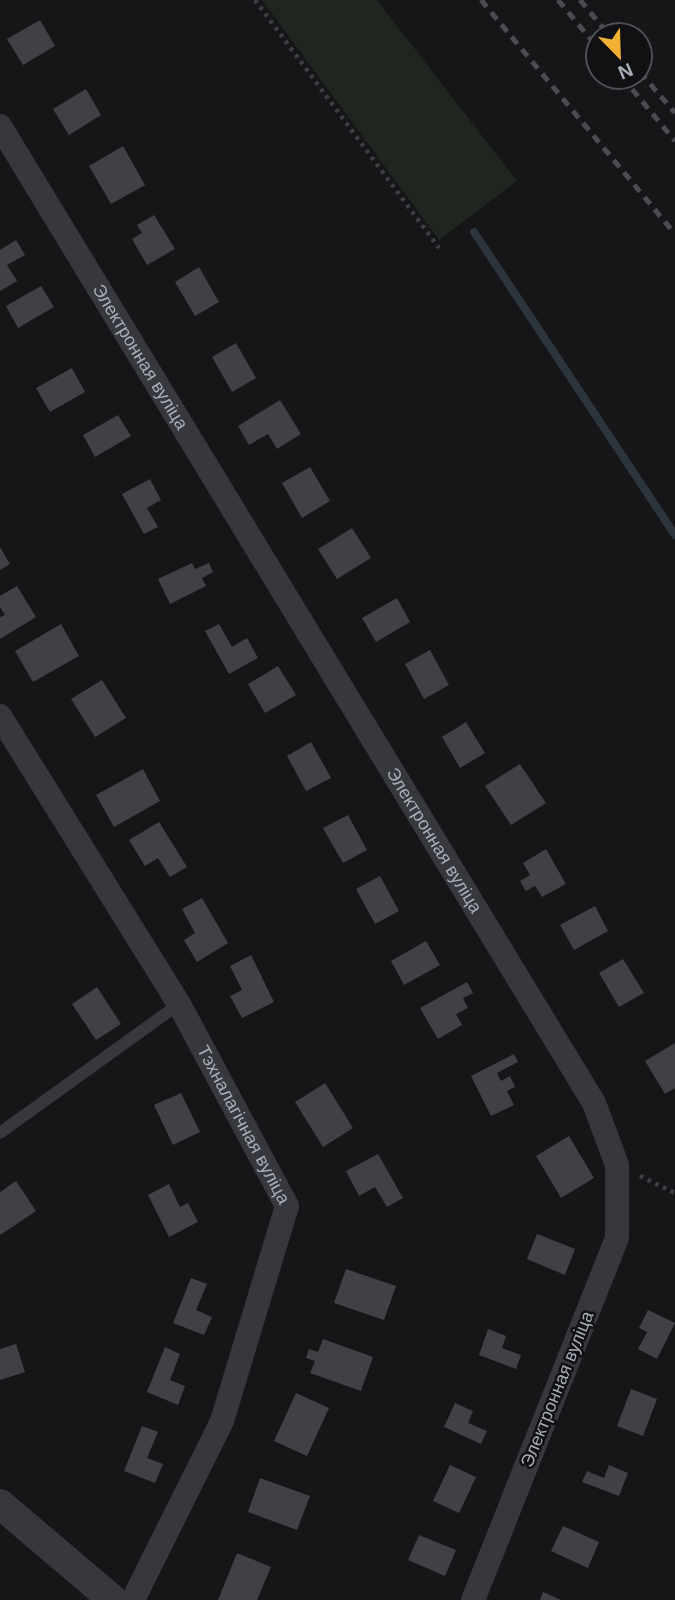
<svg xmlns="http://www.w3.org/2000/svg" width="675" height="1600" font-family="Helvetica,sans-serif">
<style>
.green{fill:#1e261f}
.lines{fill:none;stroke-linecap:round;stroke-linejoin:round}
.stream{stroke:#2c353c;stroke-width:8}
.building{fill:#404145}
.path{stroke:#3d3f44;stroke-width:4.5;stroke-dasharray:3.5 5;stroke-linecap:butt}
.service{stroke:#37383d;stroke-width:12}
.minor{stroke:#37383d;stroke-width:24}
.tertiary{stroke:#37383d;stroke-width:30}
.rail{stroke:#4a4c52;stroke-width:5;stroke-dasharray:9 7;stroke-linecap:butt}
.labels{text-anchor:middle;stroke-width:5;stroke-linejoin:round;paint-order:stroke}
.street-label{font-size:18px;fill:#a8adb8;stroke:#111113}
</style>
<rect width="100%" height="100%" fill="#161618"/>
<path class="green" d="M262,0H377L517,181L439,240Z"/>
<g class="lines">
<path class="stream" d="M474,232L675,535"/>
</g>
<g class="building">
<path d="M40,20L55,46L23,65L7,39Z"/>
<path d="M86,89L101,115L69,135L53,109Z"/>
<path d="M123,146L145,185L111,204L89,166Z"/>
<path d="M154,215L175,249L147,265L132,239L142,233L137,225Z"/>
<path d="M16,240L25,255L7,265L17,281L0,291V250Z"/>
<path d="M199,267L219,302L195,316L175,282Z"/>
<path d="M41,286L54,307L18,328L6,306Z"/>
<path d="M236,343L256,378L232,392L212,357Z"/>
<path d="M72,368L85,392L50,412L36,388Z"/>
<path d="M280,400L301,434L277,449L268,434L249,445L238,426Z"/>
<path d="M118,415L131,436L95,457L83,435Z"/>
<path d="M310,467L330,501L302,518L282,483Z"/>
<path d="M150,479L161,500L147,508L158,527L144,534L122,494Z"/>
<path d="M352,528L371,558L337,579L318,549Z"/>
<path d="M0,547L10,564L0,570Z"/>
<path d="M192,563L195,569L209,563L213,572L202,578L206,586L170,604L158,579Z"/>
<path d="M17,586L36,617L0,639V617L5,615L0,607V596Z"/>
<path d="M397,598L410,622L376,642L362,618Z"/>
<path d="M61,624L79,656L33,682L15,651Z"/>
<path d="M219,624L232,647L247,638L258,658L229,674L205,631Z"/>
<path d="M430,650L449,685L424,699L405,664Z"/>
<path d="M278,666L296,695L265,713L248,684Z"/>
<path d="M102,680L126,718L95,737L71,699Z"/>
<path d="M466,722L485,753L460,768L442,737Z"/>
<path d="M311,742L331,778L306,791L287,756Z"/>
<path d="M520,764L546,803L511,825L485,786Z"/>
<path d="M143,769L160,801L114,827L96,795Z"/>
<path d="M348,815L367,850L343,863L323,828Z"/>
<path d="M159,822L187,867L170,877L158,858L145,866L129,840Z"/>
<path d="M546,849L566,884L542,897L535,886L526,891L520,881L530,875L523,863Z"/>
<path d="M380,876L399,911L375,924L356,889Z"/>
<path d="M202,898L228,943L197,962L184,940L195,933L182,909Z"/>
<path d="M595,906L608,931L574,950L560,925Z"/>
<path d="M426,941L440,965L404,985L391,961Z"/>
<path d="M251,955L274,1002L242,1018L230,996L242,990L230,966Z"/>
<path d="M623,959L644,993L619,1007L599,973Z"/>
<path d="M467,982L473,993L463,998L468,1008L456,1014L462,1025L438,1039L420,1008Z"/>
<path d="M97,987L121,1024L96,1040L72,1004Z"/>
<path d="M675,1043V1088L665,1094L645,1061Z"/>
<path d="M514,1054L518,1062L497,1073L501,1081L510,1076L515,1087L507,1091L514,1105L491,1116L471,1076Z"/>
<path d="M325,1083L353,1128L323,1147L295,1102Z"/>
<path d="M181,1093L200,1132L173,1145L154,1105Z"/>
<path d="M569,1136L594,1178L561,1198L536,1156Z"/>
<path d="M378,1154L403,1198L387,1207L375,1187L359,1196L346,1171Z"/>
<path d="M16,1181L36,1211L0,1235V1192Z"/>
<path d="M169,1184L180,1207L188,1203L198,1222L169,1237L148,1195Z"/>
<path d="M537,1234L575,1249L565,1275L527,1259Z"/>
<path d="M346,1269L396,1286L384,1320L334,1303Z"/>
<path d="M191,1278L207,1284L196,1310L212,1317L204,1335L173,1323Z"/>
<path d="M648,1310L675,1323L657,1359L638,1349L647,1332L639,1328Z"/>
<path d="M488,1329L506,1336L502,1348L521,1355L516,1369L479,1355Z"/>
<path d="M323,1339L373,1357L361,1391L310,1373L315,1361L306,1358L309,1349L318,1352Z"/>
<path d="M16,1344L25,1372L0,1380V1349Z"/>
<path d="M165,1347L180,1354L170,1380L185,1386L178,1405L147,1392Z"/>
<path d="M631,1389L657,1399L643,1436L617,1426Z"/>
<path d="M296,1393L329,1408L307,1456L274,1441Z"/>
<path d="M455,1403L473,1411L468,1423L487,1431L481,1444L444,1427Z"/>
<path d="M142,1426L158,1432L147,1458L163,1464L155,1483L124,1471Z"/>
<path d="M450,1465L476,1477L459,1513L433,1501Z"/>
<path d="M609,1465L628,1473L619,1496L582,1482L587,1471L604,1478Z"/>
<path d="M260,1478L310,1496L297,1530L248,1512Z"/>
<path d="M563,1526L599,1542L588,1568L551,1551Z"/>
<path d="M419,1535L456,1550L445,1576L408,1560Z"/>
<path d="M237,1553L271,1567L257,1600H218Z"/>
<path d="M543,1592L561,1600H540Z"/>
</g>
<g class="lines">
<g class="path">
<path d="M255,0L439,248"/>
<path d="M640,1176L675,1193"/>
</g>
<path class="service" d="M0,1133L179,1004"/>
<g class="minor">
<path id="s1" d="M0,126L594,1103L617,1165V1238L473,1600"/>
<path id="s2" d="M0,716L179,1004L287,1206L222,1421L133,1600"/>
</g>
<path class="tertiary" d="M0,1504L113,1600"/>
<g class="rail">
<path d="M481,0L675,234"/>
<path d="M558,0L598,48"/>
<path d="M580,0L609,35"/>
<path d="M640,72L675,113"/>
<path d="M622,77L675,141"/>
</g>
</g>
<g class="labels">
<g class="street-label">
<text dy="6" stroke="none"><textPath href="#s1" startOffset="270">Электронная вуліца</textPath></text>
<text dy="6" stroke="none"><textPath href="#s1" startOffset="836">Электронная вуліца</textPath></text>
<text dy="6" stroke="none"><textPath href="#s2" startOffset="476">Тэхналагічная вуліца</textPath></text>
<text transform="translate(557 1389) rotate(-68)" y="6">Электронная вуліца</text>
</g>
</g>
<g transform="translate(619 56) rotate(157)"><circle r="33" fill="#111113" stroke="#4d4f55" stroke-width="2"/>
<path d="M0-5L12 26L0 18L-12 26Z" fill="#f2b134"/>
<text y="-10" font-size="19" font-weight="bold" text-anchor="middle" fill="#a8adb8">N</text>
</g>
</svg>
